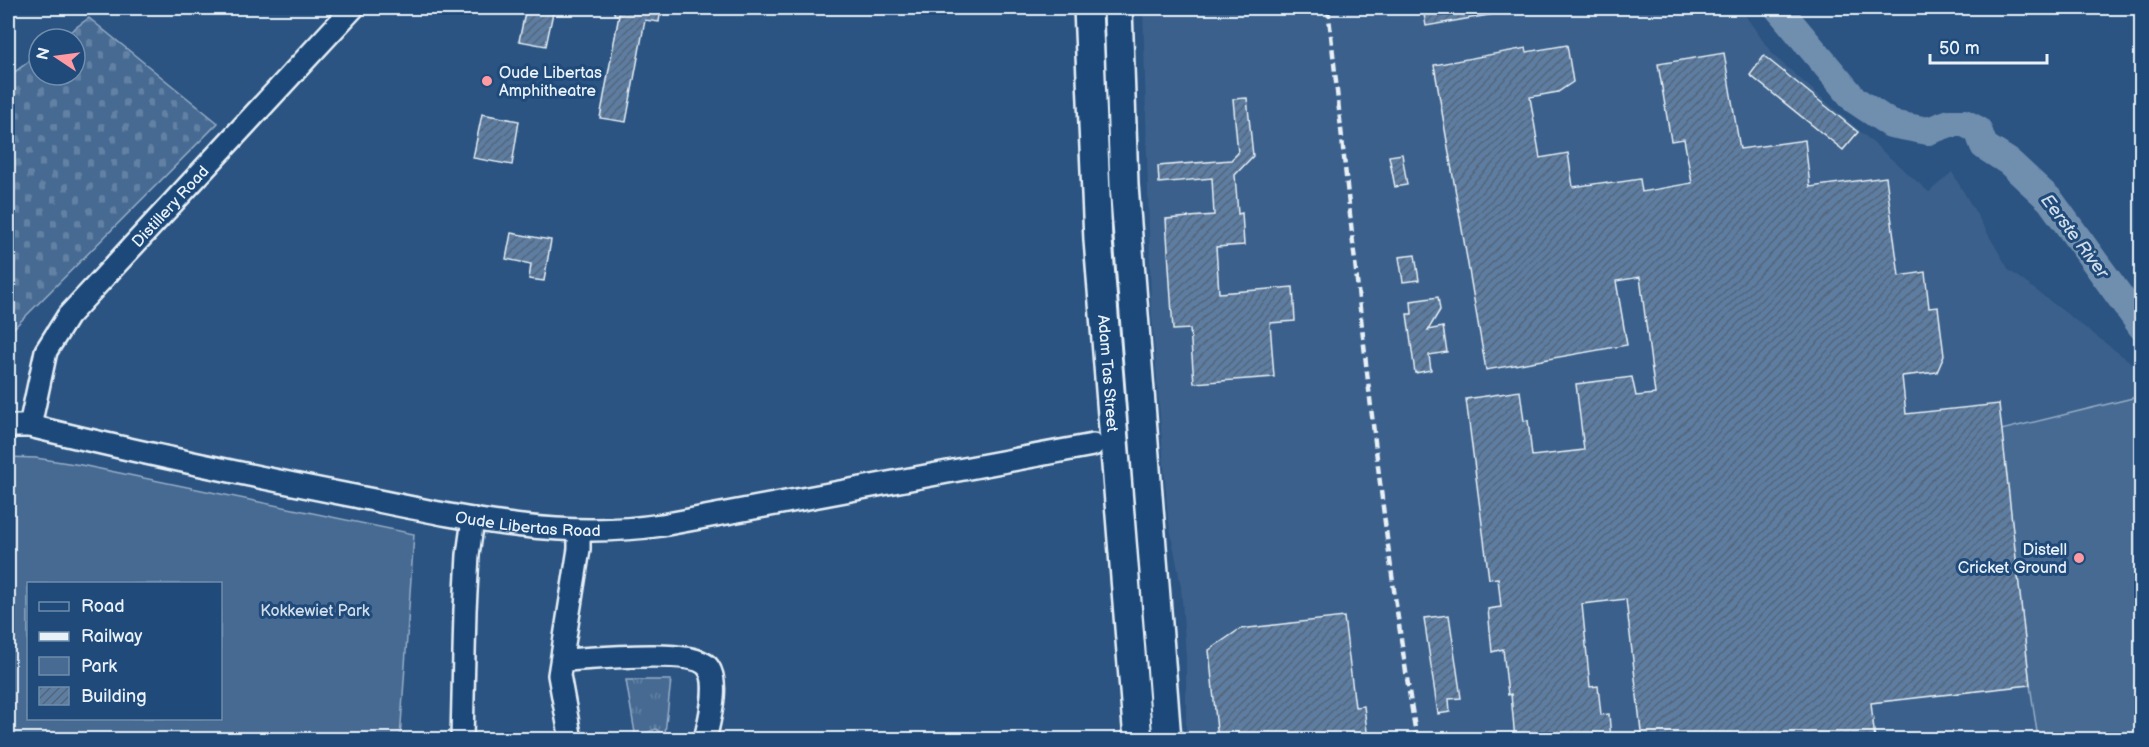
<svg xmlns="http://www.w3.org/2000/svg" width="2149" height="747" font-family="'Balsamiq Sans',sans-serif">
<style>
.built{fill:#3a608b}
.grass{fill:url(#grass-tufts);stroke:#98aec6;stroke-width:1.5}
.cemetery{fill:url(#cemetery-stones);stroke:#98aec6;stroke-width:1.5}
.green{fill:#476b93;stroke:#98aec6;stroke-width:1.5;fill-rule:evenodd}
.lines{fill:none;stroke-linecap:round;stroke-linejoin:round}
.river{stroke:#708ead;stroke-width:28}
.building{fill:url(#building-hatch);stroke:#e8f1f8;stroke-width:1.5}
.minor-casing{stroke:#e8f1f8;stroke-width:26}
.major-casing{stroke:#e8f1f8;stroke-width:32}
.minor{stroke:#1f4a7a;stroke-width:21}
.major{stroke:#1f4a7a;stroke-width:27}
.rail{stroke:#e8f1f8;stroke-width:4.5;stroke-dasharray:9 4.5;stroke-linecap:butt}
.poi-dot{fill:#ff9aa2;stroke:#1f4a7a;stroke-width:2}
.labels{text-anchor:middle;stroke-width:6;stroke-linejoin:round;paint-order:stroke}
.poi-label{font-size:16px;fill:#e8f1f8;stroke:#1f4a7a;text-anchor:start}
.street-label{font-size:16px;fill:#e8f1f8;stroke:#1f4a7a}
.park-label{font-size:16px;fill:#d0dde9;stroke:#1f4a7a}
.water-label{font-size:18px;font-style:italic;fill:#d0dde9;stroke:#1f4a7a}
</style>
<defs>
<pattern id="grass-tufts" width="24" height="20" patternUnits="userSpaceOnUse" patternTransform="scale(1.5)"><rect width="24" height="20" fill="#476b93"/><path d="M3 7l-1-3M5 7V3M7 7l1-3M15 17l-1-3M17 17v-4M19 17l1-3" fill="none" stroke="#6281a3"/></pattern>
<pattern id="cemetery-stones" width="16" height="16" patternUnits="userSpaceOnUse" patternTransform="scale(1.5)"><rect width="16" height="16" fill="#476b93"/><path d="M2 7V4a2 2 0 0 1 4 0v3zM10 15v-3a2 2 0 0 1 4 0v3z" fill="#6281a3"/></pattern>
<pattern id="building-hatch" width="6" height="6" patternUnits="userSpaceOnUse" patternTransform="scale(1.5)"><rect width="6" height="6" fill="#5d7da1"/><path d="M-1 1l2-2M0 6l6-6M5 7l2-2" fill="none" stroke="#53657a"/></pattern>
</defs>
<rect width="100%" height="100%" fill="#2b5482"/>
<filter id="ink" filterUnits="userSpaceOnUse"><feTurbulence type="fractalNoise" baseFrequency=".0167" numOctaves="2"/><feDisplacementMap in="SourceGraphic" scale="12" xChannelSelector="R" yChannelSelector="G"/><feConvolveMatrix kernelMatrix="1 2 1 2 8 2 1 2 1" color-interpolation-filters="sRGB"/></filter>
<g filter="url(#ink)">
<path class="built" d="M1143,8H1740L1773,55L1929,192L1952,172L2009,270L2141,370V396L2002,431L2030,685L2038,739H1186V657L1181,587L1168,517L1151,304Z"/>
<path class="grass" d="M626,680H671L665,733H661L656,729L646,733L647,739H636Z"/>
<path class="cemetery" d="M89,18L218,123L8,334V77L39,54V75H75V39H60Z"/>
<g class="green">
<path d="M2141,396V739H2038L2030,685L2001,430Z"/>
<path d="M8,457L36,458L81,465L414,534L400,739H8ZM28,584H220V718H28Z"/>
</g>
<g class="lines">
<path class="river" d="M1778,8L1855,100L1891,124L1928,131L1950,123H1964L1978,130L1984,146L2009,162L2050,200L2142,327"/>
</g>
<g class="building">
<path d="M526,8H554L546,46L519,41Z"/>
<path d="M614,8H661L659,22L645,20L626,122L600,118L619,15L614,14Z"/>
<path d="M1423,8H1494V14L1426,26Z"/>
<path d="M1567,45L1573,82L1558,92L1530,97L1540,158L1568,153L1573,187L1607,182V184L1640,179L1642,192L1692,183L1684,139L1671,141L1658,64L1724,53L1740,149L1805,140L1810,187L1886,177L1899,276L1925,272L1929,308L1938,307L1944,356L1937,372L1902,376L1906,414L1999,404L2030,685L1871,703L1875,740H1642L1626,599L1582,604L1590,687L1598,686L1601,715L1609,714L1611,740H1515L1511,694L1508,695L1503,649L1492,652L1488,609L1501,607L1498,578L1489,579L1466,399L1520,391L1524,421L1528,420L1532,456L1584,450L1576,384L1632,377L1636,396L1655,394L1640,277L1616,281L1627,345L1486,370L1434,65L1526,48L1527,52Z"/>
<path d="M1764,56L1858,132L1843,150L1750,75Z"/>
<path d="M1247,98L1253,156L1235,175L1238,214L1242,213L1244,245L1216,247L1219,293L1293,287L1295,321L1270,323L1274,377L1194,383L1190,329L1173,330L1166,219L1214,215L1212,178L1159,183L1158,166L1231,160L1238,153L1233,99Z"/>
<path d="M482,114L519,121L512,165L473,158Z"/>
<path d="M1402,154L1407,185L1395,187L1389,156Z"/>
<path d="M511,233L551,240L544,281L529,279L531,264L506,259Z"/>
<path d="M1415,255L1419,280L1403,282L1399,257Z"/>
<path d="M1438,297L1440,310L1428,330L1443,327L1447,352L1429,355L1431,370L1415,373L1407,314H1412L1411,301Z"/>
<path d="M1449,615L1461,698L1449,699L1450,712L1438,714L1424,618Z"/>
<path d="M1344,617L1355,707L1364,706L1368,740H1218L1209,650L1240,629Z"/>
</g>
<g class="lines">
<g class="minor-casing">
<g id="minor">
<path id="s1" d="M8,426H30C136,452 242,474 349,495C453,516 556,541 662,525L1093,445"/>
<path id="s2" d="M30,426L46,351L68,316L353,8"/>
<path d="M563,660C588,659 694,648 708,667C720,683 709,721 705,740"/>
<path d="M462,740L465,610L468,555L473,519"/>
<path d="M571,740L559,675L579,549V531"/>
</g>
</g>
<g class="major-casing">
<g id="major">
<path id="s3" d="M1088,8L1098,240L1138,740"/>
<path d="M1118,8L1124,185L1167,740"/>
</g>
</g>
<use href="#minor" class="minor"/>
<use href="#major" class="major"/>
<path class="rail" d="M1328,8C1355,252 1376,497 1417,740"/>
</g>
</g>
<g class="poi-dot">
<circle cx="487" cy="81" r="6"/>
<circle cx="2079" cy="558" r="6"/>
</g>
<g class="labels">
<g class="poi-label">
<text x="499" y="78">Oude Libertas<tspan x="499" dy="18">Amphitheatre</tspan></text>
<text x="2067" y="555" text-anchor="end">Distell<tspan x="2067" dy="18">Cricket Ground</tspan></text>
</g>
<g class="street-label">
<text dy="6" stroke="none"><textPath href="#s2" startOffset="268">Distillery Road</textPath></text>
<text dy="6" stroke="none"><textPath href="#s3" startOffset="366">Adam Tas Street</textPath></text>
<text dy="6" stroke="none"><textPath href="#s1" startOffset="530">Oude Libertas Road</textPath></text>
</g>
<g class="park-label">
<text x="315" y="616">Kokkewiet Park</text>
</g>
<g class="water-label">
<text transform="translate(2075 236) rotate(53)" y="6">Eerste River</text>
</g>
</g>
<rect width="2149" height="747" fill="none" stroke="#1f4a7a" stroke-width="30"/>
<rect x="15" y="15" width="2119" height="717" fill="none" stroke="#e8f1f8" stroke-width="2" filter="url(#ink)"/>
<rect x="27" y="582" width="195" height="138" fill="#1f4a7a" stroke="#6f8dac" stroke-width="1.5"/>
<rect x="39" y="602" width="30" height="9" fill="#1f4a7a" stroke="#6f8dac" stroke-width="1.5"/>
<text x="81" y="612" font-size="18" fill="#e8f1f8">Road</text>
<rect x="39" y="632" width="30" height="9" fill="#e8f1f8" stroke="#6f8dac" stroke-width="1.5"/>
<text x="81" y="642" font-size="18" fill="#e8f1f8">Railway</text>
<rect x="39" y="657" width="30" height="18" fill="#476b93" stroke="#6f8dac" stroke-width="1.5"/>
<text x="81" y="672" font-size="18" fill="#e8f1f8">Park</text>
<rect x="39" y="687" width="30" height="18" fill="url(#building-hatch)" stroke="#6f8dac" stroke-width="1.5"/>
<text x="81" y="702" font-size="18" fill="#e8f1f8">Building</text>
<g transform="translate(57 57) rotate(283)"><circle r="28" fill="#1f4a7a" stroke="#6f8dac" stroke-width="1.5"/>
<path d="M0-4.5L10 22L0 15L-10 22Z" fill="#ff9aa2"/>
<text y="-9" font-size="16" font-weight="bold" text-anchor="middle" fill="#e8f1f8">N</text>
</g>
<path d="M1930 54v9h117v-9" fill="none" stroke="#e8f1f8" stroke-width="3"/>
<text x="1939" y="54" font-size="18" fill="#e8f1f8" stroke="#1f4a7a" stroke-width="4.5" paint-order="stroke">50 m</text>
</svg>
